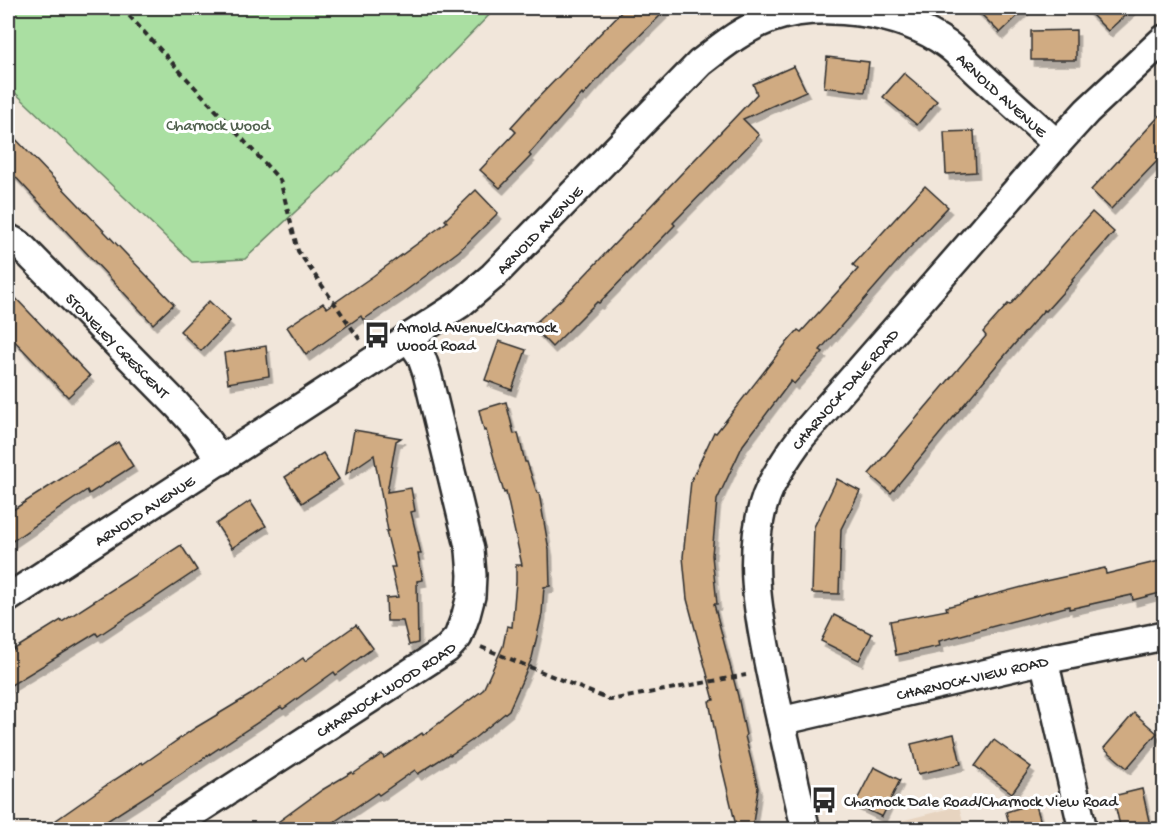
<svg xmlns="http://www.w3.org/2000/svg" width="1172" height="837" font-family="'Gochi Hand',sans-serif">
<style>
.built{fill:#e7d4c0}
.green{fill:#aadfa2;stroke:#6a8566;stroke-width:1.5}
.building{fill:#d0ab82;stroke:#2b2b2b;stroke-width:1.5;filter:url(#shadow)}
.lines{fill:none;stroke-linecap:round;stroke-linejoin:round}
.minor-casing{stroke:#2b2b2b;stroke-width:32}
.path{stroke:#2b2b2b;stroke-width:4;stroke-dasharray:6 4.5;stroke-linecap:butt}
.minor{stroke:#fff;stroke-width:27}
.labels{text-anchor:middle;stroke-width:6;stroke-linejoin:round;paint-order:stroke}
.street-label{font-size:16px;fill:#2b2b2b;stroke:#fff}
.park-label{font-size:16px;fill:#51614f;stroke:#fff}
.poi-label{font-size:16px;fill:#2b2b2b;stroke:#fff;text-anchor:start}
</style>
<defs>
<filter id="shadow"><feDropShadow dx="3.5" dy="6" stdDeviation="0" flood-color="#0004"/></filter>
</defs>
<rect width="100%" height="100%" fill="#f1e6da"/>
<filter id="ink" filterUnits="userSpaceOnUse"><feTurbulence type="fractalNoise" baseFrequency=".0167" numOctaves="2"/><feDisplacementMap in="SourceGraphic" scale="12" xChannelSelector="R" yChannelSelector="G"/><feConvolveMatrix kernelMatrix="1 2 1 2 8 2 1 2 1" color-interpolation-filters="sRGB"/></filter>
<g filter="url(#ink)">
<path class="built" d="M959,806L965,829H870Z"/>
<path class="green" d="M8,8H496L327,182L245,259L192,262L8,86Z"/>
<g class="building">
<path d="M625,8H668L613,62L583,96L582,94L529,154L531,156L500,188L480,170L516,132L511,127L530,106Z"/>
<path d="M975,8H1026L1000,33Z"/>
<path d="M1085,8H1133L1108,31Z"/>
<path d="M1076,30V60H1031V31Z"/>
<path d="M827,57L869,62L865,92L824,87Z"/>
<path d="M794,66L806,91L743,119L759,135L673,223L675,225L599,303L597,302L552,347L532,326L564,297L757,94L753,84Z"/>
<path d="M904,73L937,101L917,125L883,97Z"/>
<path d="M1164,111V154L1111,209L1091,190Z"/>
<path d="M8,131L174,304L153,324L8,169Z"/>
<path d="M974,131L976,172L946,174L944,132Z"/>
<path d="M925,186L948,207L904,254L820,350L823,352L794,384L791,381L743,445L717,500L712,555L717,604H714L738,696L746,735L745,736L758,788L752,830H737L720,759L709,701L714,700L687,599L683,557L691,481L714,432L716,433L784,346L798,330L801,332L858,269L853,265Z"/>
<path d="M476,190L498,213L459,251L400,295L363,320L361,316L306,355L287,327L323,303L327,308L373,276L447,222L445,220Z"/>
<path d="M1092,212L1114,232L1072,280L1073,281L1046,311L1044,310L1000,361L891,493L869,474L986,336L983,332L1008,304L1010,305Z"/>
<path d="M8,290L90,376L68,397L8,334Z"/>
<path d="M209,301L230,321L201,351L180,331Z"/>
<path d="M499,341L526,350L512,390L485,380Z"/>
<path d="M266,346L269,376L228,383L224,353Z"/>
<path d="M506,402L514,434L518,433L525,462H527L537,493H539L549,550L550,586L544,587L542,614L532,658L509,710L471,741L450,755L449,754L418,774L415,770L379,795L377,793L322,830H267L322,790L352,772L353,774L382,754L384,758L422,733L423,735L483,690L503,646L507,626L512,627L516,582V565H522L506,492L504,493L486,430L484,431L479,410Z"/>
<path d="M354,430L401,438L396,441L387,492L411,488L415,511L411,512L421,554H418L423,580L417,581L418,643L409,645L403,621H387L386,598L398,597L391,567H395L386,531H388L374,455L346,474Z"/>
<path d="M118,442L133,466L89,494L87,490L8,544V513Z"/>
<path d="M323,453L339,479L302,503L285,477Z"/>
<path d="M837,479L860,491L841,529L839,594L812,593L814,527Z"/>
<path d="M250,501L266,526L232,548L216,524Z"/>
<path d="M181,545L197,570L98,636L96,633L8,687V653L61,620L62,622Z"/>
<path d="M1164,560V592L1133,600L1132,595L1069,609V606L939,641L940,646L896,655L890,621L947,610L946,607L1045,581L1105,568L1106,574Z"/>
<path d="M834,615L872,634L859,660L821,641Z"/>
<path d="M356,625L373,648L336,675L334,672L283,709L281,707L180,774L93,830H42L105,786L142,762L143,764L195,728L250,695L303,658L305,661Z"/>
<path d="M1134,713L1157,733L1127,768L1104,748Z"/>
<path d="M954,734L961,764L918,774L911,744Z"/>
<path d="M994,740L1031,767L1012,793L975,766Z"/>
<path d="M874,767L900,780L882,817L855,804Z"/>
<path d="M1142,789L1151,830H1121L1113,796Z"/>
<path d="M1028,805H1036L1043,830H1011L1006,812Z"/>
</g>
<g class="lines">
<g class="minor-casing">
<g id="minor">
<path id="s1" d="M8,238L19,244L177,405L198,428L221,461"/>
<path id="s2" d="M8,598L460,304L493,276L700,63C722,46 743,29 769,19C822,0 903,12 948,45C960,54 971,66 982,76C1007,99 1032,121 1057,144"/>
<path d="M1044,660L1083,830"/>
<path id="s3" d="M781,721L1044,660L1164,636"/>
<path id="s4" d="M167,830L447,649L458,637L466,615L471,596L472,575L470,550L427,373L421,356L408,337"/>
<path id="s5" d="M806,830C795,786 786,743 776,700C763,637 743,560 766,497C775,474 788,455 803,435L1057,144L1087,111L1164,39"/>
</g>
</g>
<g class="path">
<path d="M122,8L280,180L298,251L360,340"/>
<path d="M481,647L610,700L746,675"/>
</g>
<use href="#minor" class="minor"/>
</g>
</g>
<defs>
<g id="bus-bare" transform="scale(2.07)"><path d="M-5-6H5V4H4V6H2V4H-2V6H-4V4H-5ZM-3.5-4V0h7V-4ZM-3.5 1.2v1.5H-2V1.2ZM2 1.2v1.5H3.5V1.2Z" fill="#2b2b2b" stroke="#fff" stroke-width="2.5" paint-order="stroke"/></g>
</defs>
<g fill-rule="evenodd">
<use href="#bus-bare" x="377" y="335"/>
<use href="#bus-bare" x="824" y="800"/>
</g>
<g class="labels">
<g class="street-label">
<text dy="6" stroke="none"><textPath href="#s2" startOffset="1222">ARNOLD AVENUE</textPath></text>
<text dy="6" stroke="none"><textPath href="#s2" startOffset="648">ARNOLD AVENUE</textPath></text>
<text dy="6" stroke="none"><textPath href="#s1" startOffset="154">STONELEY CRESCENT</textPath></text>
<text dy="6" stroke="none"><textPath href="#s5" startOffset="474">CHARNOCK DALE ROAD</textPath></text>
<text dy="6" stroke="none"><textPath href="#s2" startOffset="162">ARNOLD AVENUE</textPath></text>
<text dy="6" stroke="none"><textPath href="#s3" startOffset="196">CHARNOCK VIEW ROAD</textPath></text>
<text dy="6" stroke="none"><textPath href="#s4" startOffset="260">CHARNOCK WOOD ROAD</textPath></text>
</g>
<g class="park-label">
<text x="218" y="130">Charnock Wood</text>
</g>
<g class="poi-label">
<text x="397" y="332">Arnold Avenue/Charnock<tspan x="397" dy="18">Wood Road</tspan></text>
<text x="844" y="806">Charnock Dale Road/Charnock View Road</text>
</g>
</g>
<rect width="1172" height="837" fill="none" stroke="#fff" stroke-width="30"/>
<rect x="15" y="15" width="1142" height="807" fill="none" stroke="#2b2b2b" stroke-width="2" filter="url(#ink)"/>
</svg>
